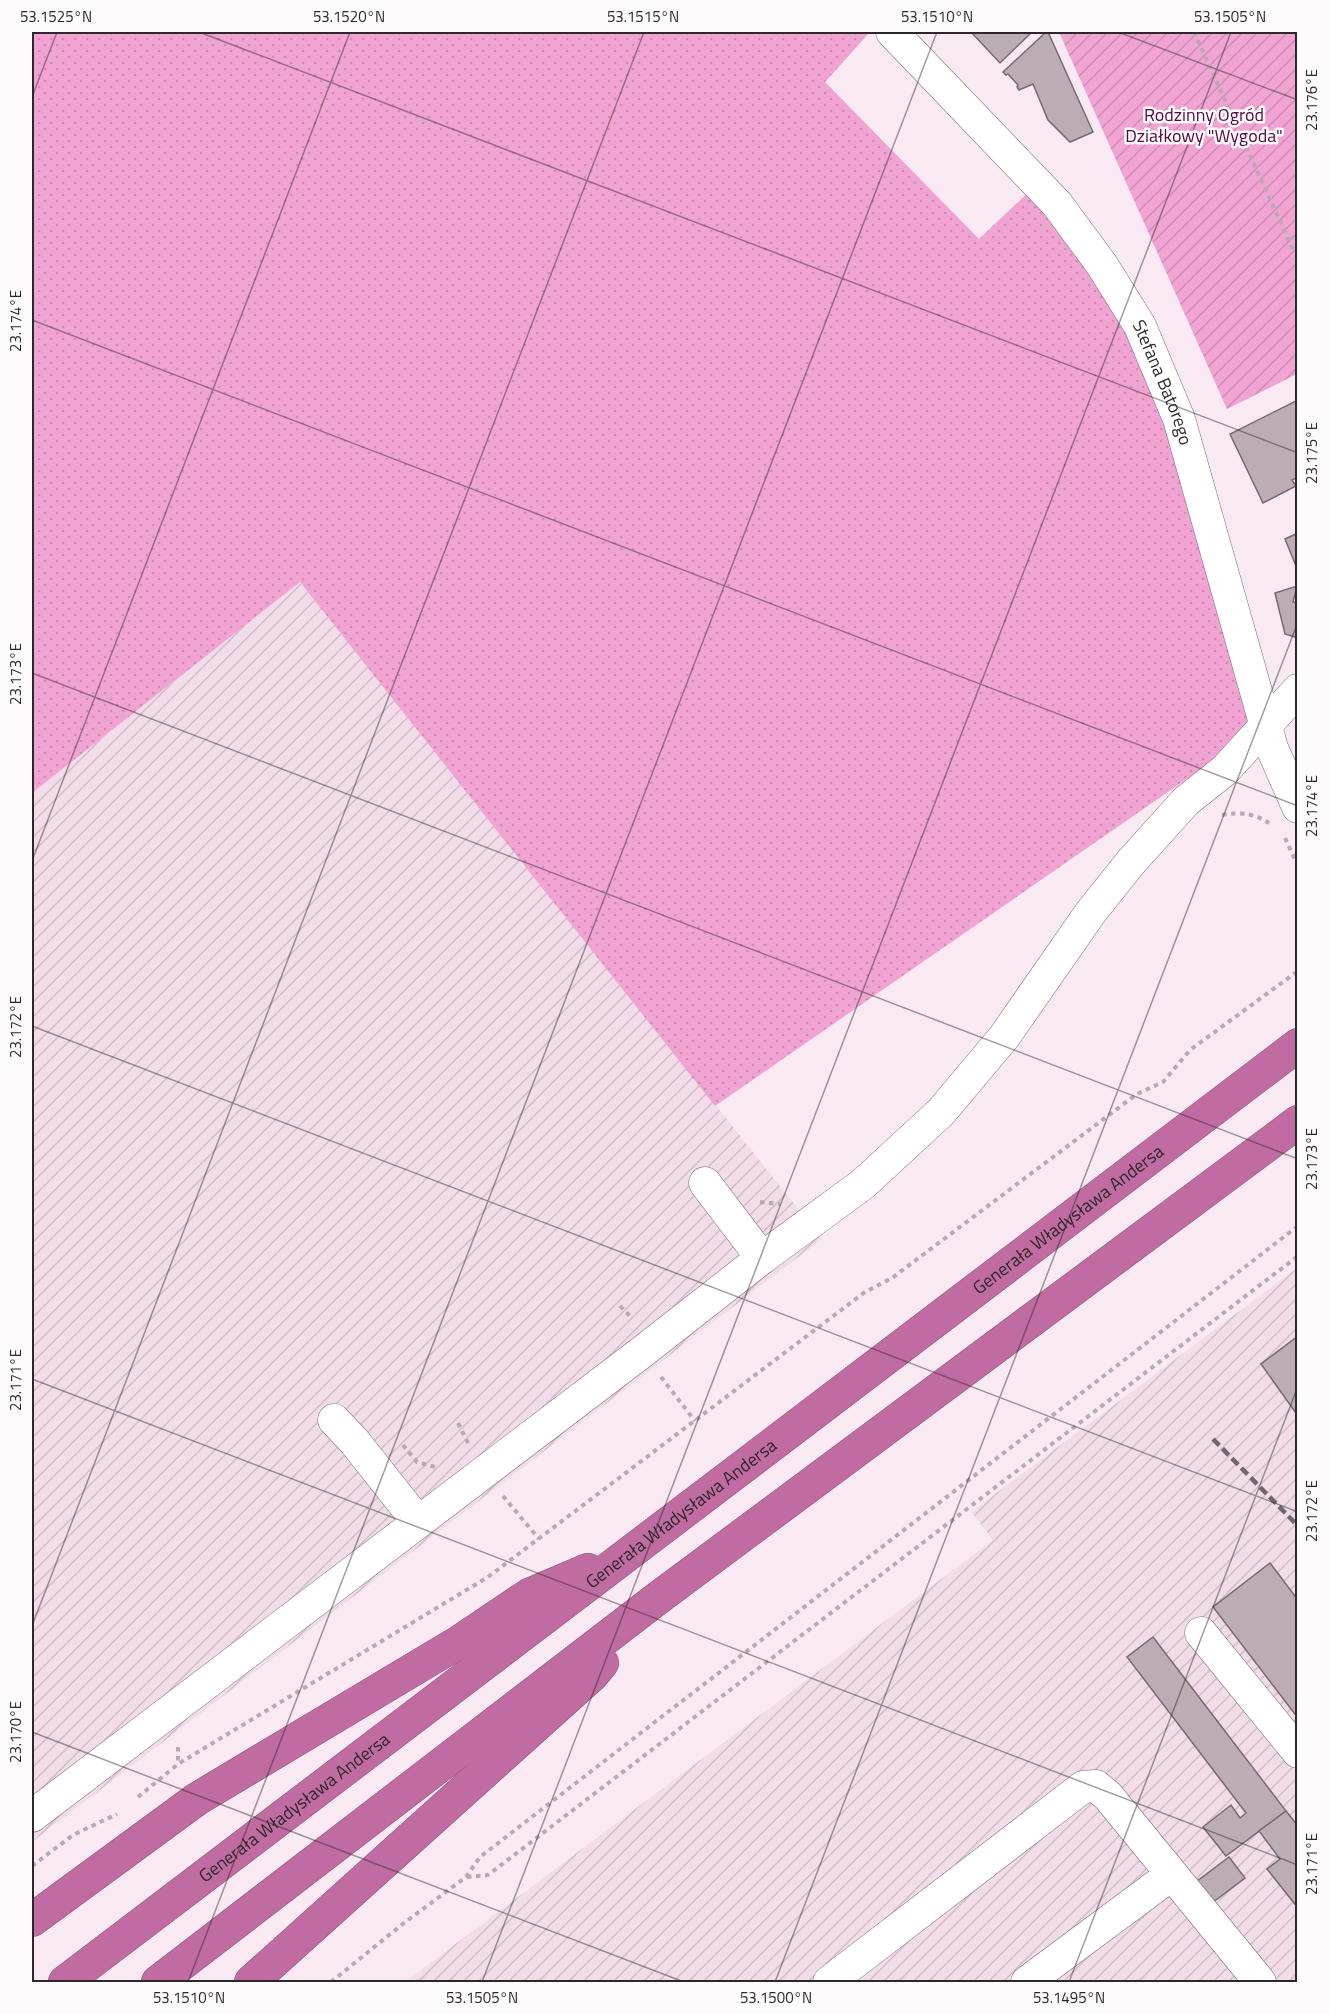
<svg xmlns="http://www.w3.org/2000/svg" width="1329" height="2014" font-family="'Titillium Web',sans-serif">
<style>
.industrial{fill:url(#industrial-furrows)}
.grass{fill:url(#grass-dots)}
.garden{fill:url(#garden-furrows)}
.building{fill:#bcadb5;stroke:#776a71;stroke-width:1.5}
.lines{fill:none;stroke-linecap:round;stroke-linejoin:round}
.minor-casing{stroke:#7a6d75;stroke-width:33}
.highway-casing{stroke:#8c5377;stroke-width:34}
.path{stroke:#b7aab1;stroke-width:4;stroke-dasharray:4.5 4.5;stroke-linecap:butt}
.minor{stroke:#fff;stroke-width:32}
.highway{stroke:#c06ba1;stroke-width:33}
.rail{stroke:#70676c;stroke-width:4.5;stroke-dasharray:9 4.5;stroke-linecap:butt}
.ticks{fill:none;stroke:#2c272a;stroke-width:1.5;stroke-opacity:0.45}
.labels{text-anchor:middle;stroke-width:5;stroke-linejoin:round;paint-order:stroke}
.park-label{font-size:18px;fill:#54093f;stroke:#fefbfc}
.street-label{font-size:18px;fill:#2c272a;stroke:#fefbfc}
.neatline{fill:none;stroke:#2c272a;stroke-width:2}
.ticks-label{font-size:15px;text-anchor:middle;fill:#2c272a}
</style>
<defs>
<pattern id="industrial-furrows" width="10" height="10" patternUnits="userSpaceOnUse" patternTransform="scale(1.5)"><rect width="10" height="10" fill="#f3dce9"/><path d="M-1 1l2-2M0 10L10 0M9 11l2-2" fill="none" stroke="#d0bdc8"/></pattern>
<pattern id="grass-dots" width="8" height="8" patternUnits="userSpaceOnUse" patternTransform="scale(1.5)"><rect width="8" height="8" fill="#f1a4d3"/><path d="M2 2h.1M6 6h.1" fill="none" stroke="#cf8db5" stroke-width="1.8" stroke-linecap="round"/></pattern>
<pattern id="garden-furrows" width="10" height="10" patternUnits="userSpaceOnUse" patternTransform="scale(1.5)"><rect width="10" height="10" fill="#f1a4d3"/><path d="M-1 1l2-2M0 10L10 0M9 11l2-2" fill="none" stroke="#cf8db5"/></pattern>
</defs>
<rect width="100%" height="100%" fill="#f9e9f2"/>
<g class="industrial">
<path d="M300,582L822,1239L32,1842V793Z"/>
<path d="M1297,1268V1982H405L993,1540L971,1512Z"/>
</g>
<path class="grass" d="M32,32H870L825,82L979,239L1037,184L1139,328L1266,724L715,1106L300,582L32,793Z"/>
<path class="garden" d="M1059,32H1297V374L1227,409Z"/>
<g class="building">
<path d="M971,32H1032L1000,63Z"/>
<path d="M1046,32H1048L1093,132L1070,142L1048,120L1033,84L1019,90L1017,87L1018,85L1008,74L1006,75L1003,72Z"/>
<path d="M1296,401L1298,477L1292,480L1296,486L1263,503L1230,434Z"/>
<path d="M1298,533V571L1285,539Z"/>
<path d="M1297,586L1293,602L1298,603V638L1285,634L1275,593Z"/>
<path d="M1298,1336V1416L1261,1364Z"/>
<path d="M1270,1563L1298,1600V1718L1213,1607Z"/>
<path d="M1153,1637L1286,1811L1226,1856L1203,1827L1231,1805L1240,1818L1246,1813L1127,1657Z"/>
<path d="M1286,1811L1298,1826V1908L1267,1869L1280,1859L1259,1831Z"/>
<path d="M1229,1857L1245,1878L1212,1903L1196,1882Z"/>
</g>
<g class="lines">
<g class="minor-casing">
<g id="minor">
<path id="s1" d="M892,32L1057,204L1102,265L1140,326L1179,419L1272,748L1298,807"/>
<path d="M705,1183L762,1258"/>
<path d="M334,1420L354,1441L418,1522"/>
<path d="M1201,1633L1298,1752"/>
<path d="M32,1816L642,1352L762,1258L863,1184L941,1112L1004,1037L1091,912L1131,862L1186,801L1225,770L1298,690"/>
<path d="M829,1982L1083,1787L1096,1786L1108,1796L1260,1982"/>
<path d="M1027,1982L1171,1875"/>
</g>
</g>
<g class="highway-casing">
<g id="highway">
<path d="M32,1920L197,1799L459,1642L529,1595L588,1570"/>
<path id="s2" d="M65,1982L1298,1045"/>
<path d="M158,1982L658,1598L1298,1122"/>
<path d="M251,1982L592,1675L602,1663"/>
</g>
</g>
<g class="path">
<path d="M1194,32L1294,252H1298"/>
<path d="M1222,815C1241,812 1253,813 1269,823"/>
<path d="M1285,838L1298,866"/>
<path d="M760,1202L780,1204"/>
<path d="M620,1306L632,1318"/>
<path d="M661,1377L695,1421"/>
<path d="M458,1423L469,1445"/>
<path d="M403,1445L417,1462L435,1467"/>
<path d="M503,1496L539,1539"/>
<path d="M178,1747V1764"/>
<path d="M138,1797L178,1764L488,1577L865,1292L892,1278L1137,1094L1163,1082L1190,1050L1298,971"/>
<path d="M32,1866L73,1835L117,1814"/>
<path d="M467,1877L488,1875L1298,1256"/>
<path d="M331,1982L404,1923L466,1877L480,1857L1298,1226"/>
</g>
<use href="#minor" class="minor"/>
<use href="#highway" class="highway"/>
<path class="rail" d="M1213,1439L1298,1526"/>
</g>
<path class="ticks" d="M199,32L1298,453M1118,32L1298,100M32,97L57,32M32,320L1298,806M32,673L1298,1159M32,861L350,32M32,1026L1298,1512M32,1379L1298,1865M32,1626L644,32M32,1732L684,1982M188,1982L937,32M482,1982L1231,32M775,1982L1298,622M1069,1982L1298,1386"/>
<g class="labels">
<g class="park-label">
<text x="1204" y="121">Rodzinny Ogród<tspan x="1204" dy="21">Działkowy "Wygoda"</tspan></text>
</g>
<g class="street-label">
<text dy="6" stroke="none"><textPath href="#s1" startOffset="447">Stefana Batorego</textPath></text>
<text dy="6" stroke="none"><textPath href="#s2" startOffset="1260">Generała Władysława Andersa</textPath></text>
<text dy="6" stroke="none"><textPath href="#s2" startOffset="774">Generała Władysława Andersa</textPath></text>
<text dy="6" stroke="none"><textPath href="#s2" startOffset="288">Generała Władysława Andersa</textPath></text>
</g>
</g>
<rect width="1329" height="2014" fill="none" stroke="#fefbfc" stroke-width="66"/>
<rect x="33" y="33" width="1263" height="1948" class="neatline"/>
<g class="ticks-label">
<text x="56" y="22">53.1525°N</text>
<text x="349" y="22">53.1520°N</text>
<text x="643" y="22">53.1515°N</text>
<text x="937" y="22">53.1510°N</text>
<text x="1230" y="22">53.1505°N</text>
<text transform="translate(1312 100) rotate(-90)" y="5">23.176°E</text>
<text transform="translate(16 321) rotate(-90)" y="5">23.174°E</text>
<text transform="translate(1312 453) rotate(-90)" y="5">23.175°E</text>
<text transform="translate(16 674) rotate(-90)" y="5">23.173°E</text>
<text transform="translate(1312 806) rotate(-90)" y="5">23.174°E</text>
<text transform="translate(16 1027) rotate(-90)" y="5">23.172°E</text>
<text transform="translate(1312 1159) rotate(-90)" y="5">23.173°E</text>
<text transform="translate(16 1380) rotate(-90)" y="5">23.171°E</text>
<text transform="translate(1312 1511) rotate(-90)" y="5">23.172°E</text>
<text transform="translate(16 1732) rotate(-90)" y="5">23.170°E</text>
<text transform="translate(1312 1864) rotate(-90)" y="5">23.171°E</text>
<text x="189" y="2003">53.1510°N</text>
<text x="482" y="2003">53.1505°N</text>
<text x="776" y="2003">53.1500°N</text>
<text x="1069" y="2003">53.1495°N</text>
</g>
</svg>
